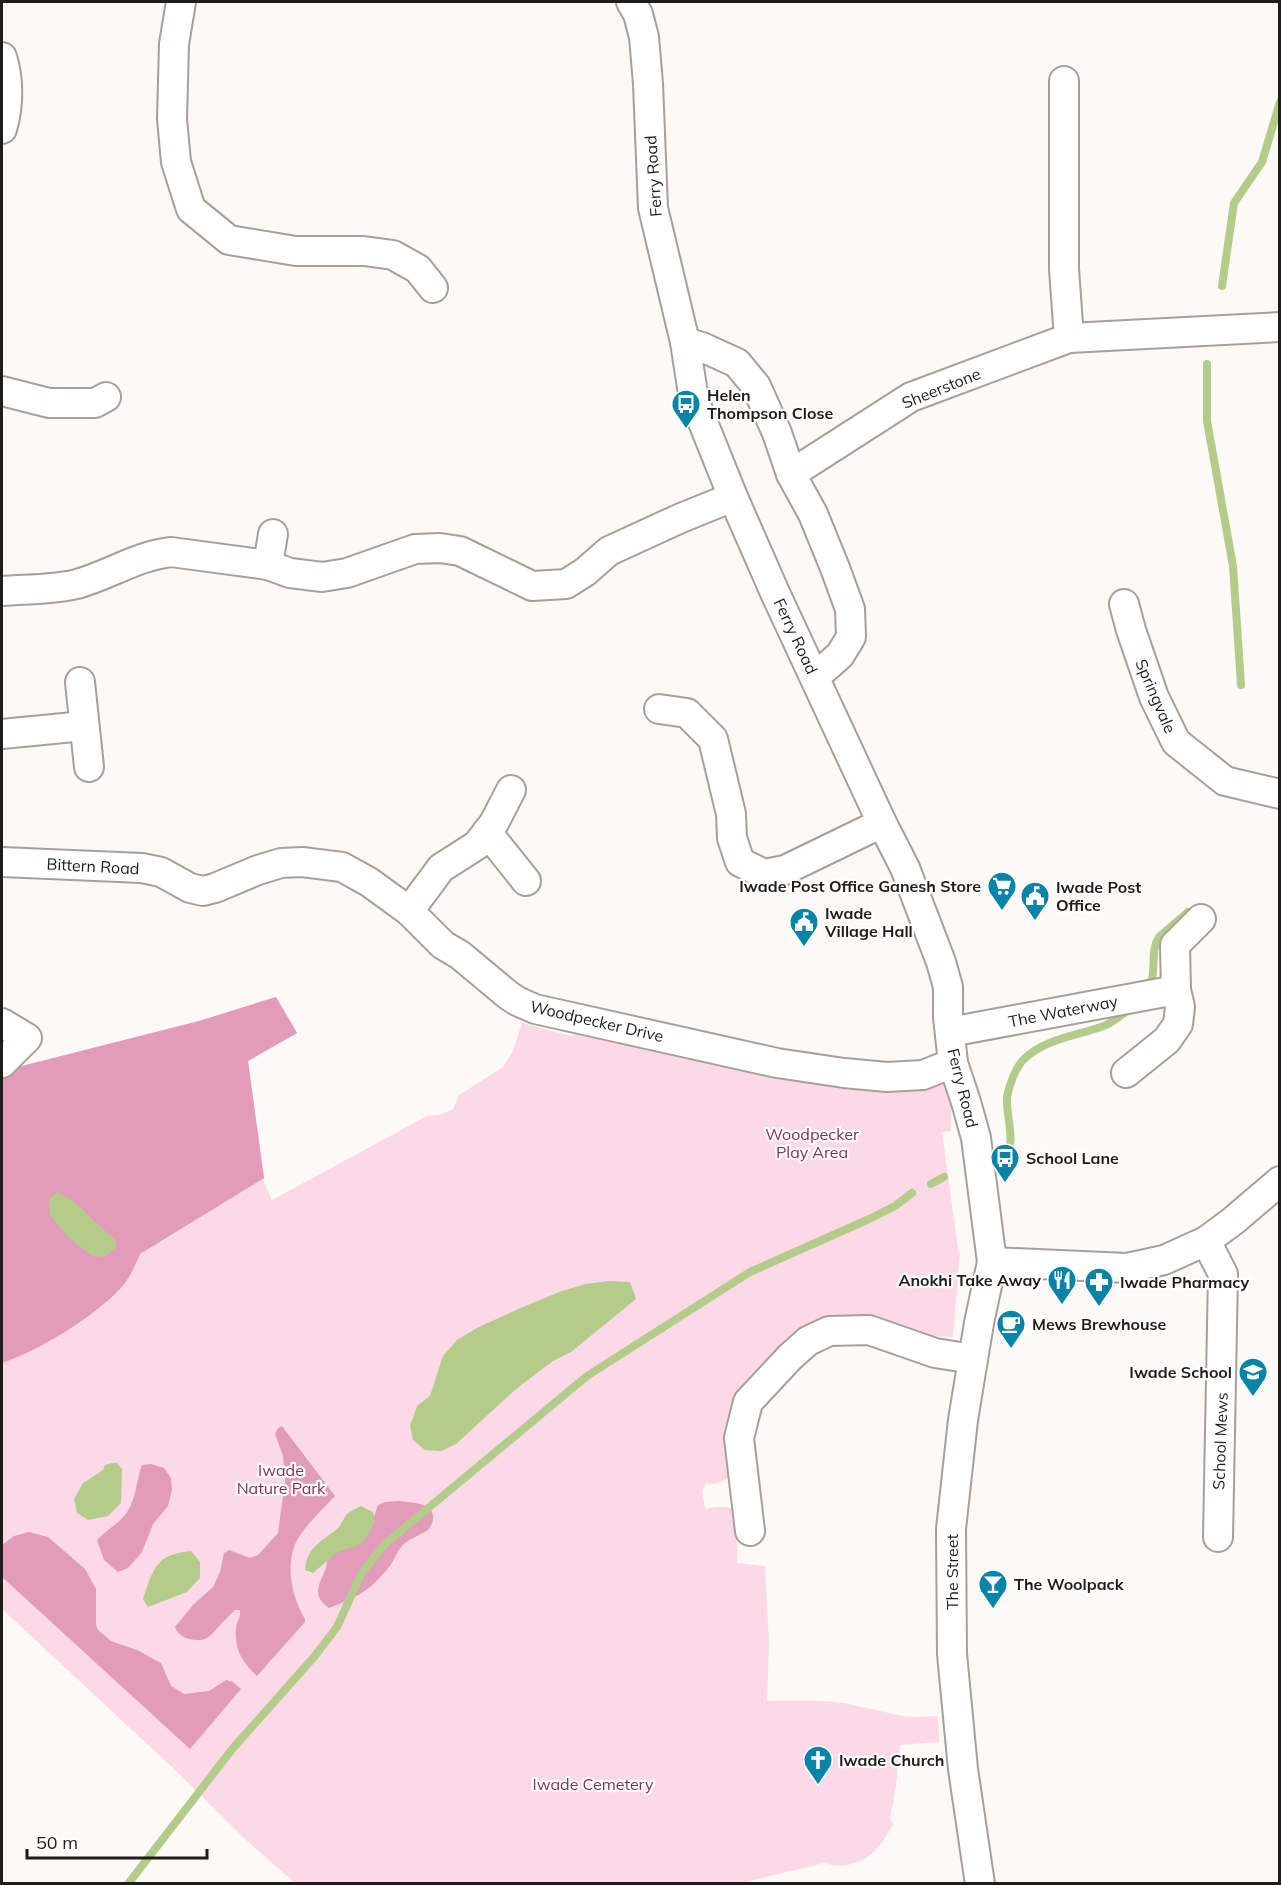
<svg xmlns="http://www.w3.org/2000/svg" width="1281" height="1885" font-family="Mulish,sans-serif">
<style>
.green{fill:#fdd9e8}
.forest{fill:#e29bbb}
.water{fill:#b3cc89}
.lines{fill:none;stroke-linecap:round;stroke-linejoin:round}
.stream{stroke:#b3cc89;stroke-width:8}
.minor-casing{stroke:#a99f98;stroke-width:32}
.minor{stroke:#fff;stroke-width:28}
.labels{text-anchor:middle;stroke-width:4.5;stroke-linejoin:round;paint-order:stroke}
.street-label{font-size:16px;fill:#201c1a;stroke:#fff}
.poi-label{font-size:16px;font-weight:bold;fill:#201c1a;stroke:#fff;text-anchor:start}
.park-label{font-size:16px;fill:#822f5b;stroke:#fff}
</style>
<rect width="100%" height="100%" fill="#fdf9f6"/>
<path class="green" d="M276,997L297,1033L248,1061L265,1185L272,1200L427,1116L439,1115L453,1109L459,1095L503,1067L512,1053L522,1023L571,1036L584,1032L614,1037L621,1044L726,1061L752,1073L843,1089L938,1080L949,1087L952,1095L951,1131L942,1132L958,1249L960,1254L953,1337L924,1336L876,1319L765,1366L731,1477L718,1483L706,1484L702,1490L705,1509C717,1507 725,1505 736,1510L738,1529L737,1563L765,1566L769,1644L767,1701H823L844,1703L907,1717L938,1716L939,1742L900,1745L896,1786L890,1818L893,1824C889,1831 885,1839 880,1845C868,1862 843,1870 824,1863L742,1883H295L246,1840L174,1769L2,1609V1071L199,1021Z"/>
<g class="forest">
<path d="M276,997L297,1033L248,1061L264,1178L140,1254C135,1266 129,1280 119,1290C92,1318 38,1351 2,1363V1071L199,1021Z"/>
<path d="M282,1426L335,1496C323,1509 300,1530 294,1547C286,1571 293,1599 305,1619V1622L257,1676C242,1662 234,1649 236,1628C237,1621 241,1617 240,1610H235C230,1615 226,1619 221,1624C210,1636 207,1643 189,1639C182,1637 177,1633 175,1627L193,1605L213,1587L220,1572L224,1553L229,1550L250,1558L258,1555L278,1533L285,1481L283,1456L275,1434L278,1428Z"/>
<path d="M151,1464L164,1468L171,1478L172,1490L168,1506L153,1524L142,1552L128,1568L118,1572L104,1560L97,1540C106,1530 117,1525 125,1515C136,1502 136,1481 142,1465Z"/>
<path d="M400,1501C411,1503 434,1502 433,1518C433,1522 431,1527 428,1530C420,1535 411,1538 404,1544C397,1550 395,1560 389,1567C370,1591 356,1598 329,1608C310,1595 320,1584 326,1568C327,1563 328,1558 329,1553L370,1528L378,1505L385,1502Z"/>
<path d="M29,1532L48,1537L85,1569L96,1589V1625L98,1630L111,1641L137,1650L161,1663L171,1686L184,1694L209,1691L226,1680L233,1682L241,1689L190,1749L2,1577V1545L14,1536Z"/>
</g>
<g class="water">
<path d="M58,1192L76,1203L95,1222L115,1239L117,1247L104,1257L92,1256L68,1237L50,1215L49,1199Z"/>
<path d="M609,1281L630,1282L636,1299L571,1352L553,1361L516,1389L456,1444L441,1451L425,1450L413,1440L410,1426L417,1406L430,1396L443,1356L457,1340L477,1328L518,1309L559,1292L586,1284Z"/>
<path d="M112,1463H117L122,1469L121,1503L108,1516L88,1520L77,1513L74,1499L83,1483L103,1470L105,1465Z"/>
<path d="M361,1506L373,1512L375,1521L366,1539L355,1547L339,1551L313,1573L305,1570C307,1547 321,1542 337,1529C342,1525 343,1518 348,1513C352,1511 357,1508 361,1506Z"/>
<path d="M191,1551L200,1562V1578L187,1592L148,1607L143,1599C153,1569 156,1554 191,1551Z"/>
</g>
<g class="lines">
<g class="stream">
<path d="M1222,286L1234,203L1262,162L1280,102"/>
<path d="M1207,364V421L1233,566L1241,685"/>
<path d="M1148,988C1158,973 1149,952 1159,937L1188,912"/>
<path d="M1002,1159C1019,1145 1005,1116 1007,1097C1009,1085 1016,1067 1024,1059C1045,1039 1075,1036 1101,1027C1111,1024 1120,1016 1128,1010"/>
<path d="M931,1184L944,1177"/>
<path d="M128,1884L233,1748L314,1657L337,1627L361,1574L385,1544L587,1376L750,1272L867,1220L895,1206L912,1193"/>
</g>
<g class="minor-casing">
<g id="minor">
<path d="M181,2L174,44L172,119L176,162L191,209L229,240L296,251H364L393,255L418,269L433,288"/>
<path d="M631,2L638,14L644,37L648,84L653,208L685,342L694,400L733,497L776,595L882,823L905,868L941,962L948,987V1017L953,1063L966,1102L976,1138L992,1262L979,1323L963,1420L951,1529L952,1654L963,1769L980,1884"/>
<path d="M2,57C9,79 9,106 2,129"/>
<path d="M1064,81V269L1069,338"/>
<path d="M685,342L702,347L737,363L756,386L777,433L791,474L813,514L835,568L850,609L851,637L840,655L815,677"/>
<path d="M2,391L49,403H95L106,397"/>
<path d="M791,474L911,397L1069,338L1280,327"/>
<path d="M268,565L273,534"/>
<path d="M2,591C26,589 53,590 77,584C109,575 137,556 171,552L268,565L290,573L322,577L347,573L415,549L440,548L460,551L532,586L566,584L585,572L609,551L681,518L733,497"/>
<path d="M1124,604L1131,630L1154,697L1176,742L1225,781L1280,794"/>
<path d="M80,682L89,767"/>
<path d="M659,709L687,713L713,739L731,814L732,838L740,862L764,874L785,870L882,823"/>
<path d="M2,734L84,726"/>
<path d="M487,832L526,881"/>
<path d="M2,862L142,868L161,872L190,888L203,891L215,888L258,870L281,863L302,862L342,867L369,882L409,911L443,945L460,955L508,995L517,1001L535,1009L777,1063L844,1073L887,1077L923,1075L953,1063"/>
<path d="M409,911L441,868L477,845L494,823L511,790"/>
<path d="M2,1023L27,1038L2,1063"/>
<path d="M950,1032L1176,990"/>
<path d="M1126,1073L1167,1040L1178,1024L1180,1007L1176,990L1175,945L1201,919"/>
<path d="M1206,1241L1223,1274L1218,1537"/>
<path d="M992,1262L1127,1268L1164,1260L1206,1241L1233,1221L1280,1181"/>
<path d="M750,1531L739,1438L748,1402L790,1357L808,1341L829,1331L869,1330L935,1353L973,1359"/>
</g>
</g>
<use href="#minor" class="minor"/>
</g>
<defs>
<g id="bus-pin" transform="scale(1.5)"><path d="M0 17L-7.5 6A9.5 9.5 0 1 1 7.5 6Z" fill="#0784a8" stroke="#fff"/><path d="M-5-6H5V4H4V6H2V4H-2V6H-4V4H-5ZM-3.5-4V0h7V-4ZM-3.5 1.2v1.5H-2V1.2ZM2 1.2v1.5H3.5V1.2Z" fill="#fff"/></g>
<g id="supermarket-pin" transform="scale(1.5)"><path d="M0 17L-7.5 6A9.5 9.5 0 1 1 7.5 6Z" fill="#0784a8" stroke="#fff"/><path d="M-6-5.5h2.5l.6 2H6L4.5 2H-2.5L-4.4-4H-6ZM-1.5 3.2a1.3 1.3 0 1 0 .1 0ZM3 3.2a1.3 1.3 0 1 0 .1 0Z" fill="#fff"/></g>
<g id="civic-pin" transform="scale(1.5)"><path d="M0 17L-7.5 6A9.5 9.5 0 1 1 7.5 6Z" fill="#0784a8" stroke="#fff"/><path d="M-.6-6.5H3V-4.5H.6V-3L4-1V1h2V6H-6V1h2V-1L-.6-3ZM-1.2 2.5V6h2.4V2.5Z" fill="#fff"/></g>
<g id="restaurant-pin" transform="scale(1.5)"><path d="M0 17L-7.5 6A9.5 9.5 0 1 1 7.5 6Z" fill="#0784a8" stroke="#fff"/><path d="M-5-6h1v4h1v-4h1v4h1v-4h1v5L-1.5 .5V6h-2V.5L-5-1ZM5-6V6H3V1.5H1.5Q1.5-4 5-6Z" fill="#fff"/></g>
<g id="pharmacy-pin" transform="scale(1.5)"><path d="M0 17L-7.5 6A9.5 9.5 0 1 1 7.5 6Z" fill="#0784a8" stroke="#fff"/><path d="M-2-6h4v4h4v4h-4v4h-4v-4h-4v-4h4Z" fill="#fff"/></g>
<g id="cafe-pin" transform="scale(1.5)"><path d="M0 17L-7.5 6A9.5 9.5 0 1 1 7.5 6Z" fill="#0784a8" stroke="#fff"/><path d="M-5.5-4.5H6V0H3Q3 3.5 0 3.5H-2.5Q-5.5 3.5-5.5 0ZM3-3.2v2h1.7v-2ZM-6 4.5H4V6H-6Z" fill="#fff"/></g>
<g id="school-pin" transform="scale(1.5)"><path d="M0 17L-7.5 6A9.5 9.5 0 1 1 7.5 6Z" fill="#0784a8" stroke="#fff"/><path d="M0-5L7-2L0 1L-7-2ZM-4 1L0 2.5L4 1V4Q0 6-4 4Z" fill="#fff"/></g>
<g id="bar-pin" transform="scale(1.5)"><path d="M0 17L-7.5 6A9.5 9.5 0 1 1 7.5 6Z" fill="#0784a8" stroke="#fff"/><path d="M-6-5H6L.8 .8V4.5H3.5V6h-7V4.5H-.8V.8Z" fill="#fff"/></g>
<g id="church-pin" transform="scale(1.5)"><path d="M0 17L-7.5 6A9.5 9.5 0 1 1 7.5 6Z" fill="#0784a8" stroke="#fff"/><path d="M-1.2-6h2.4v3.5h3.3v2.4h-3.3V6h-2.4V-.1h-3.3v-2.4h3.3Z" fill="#fff"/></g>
</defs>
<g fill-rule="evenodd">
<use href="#bus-pin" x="686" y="404"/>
<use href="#supermarket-pin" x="1002" y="886"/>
<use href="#civic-pin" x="1035" y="896"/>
<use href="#civic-pin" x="804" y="922"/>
<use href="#bus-pin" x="1005" y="1158"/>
<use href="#restaurant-pin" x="1062" y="1280"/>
<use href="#pharmacy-pin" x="1099" y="1282"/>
<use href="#cafe-pin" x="1011" y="1324"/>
<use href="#school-pin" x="1253" y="1372"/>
<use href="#bar-pin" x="993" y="1584"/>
<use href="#church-pin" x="818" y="1760"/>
</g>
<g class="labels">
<g class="street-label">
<text transform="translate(653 176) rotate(-94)" y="6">Ferry Road</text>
<text transform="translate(941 388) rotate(-22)" y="6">Sheerstone</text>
<text transform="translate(796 636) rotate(65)" y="6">Ferry Road</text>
<text transform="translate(1156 696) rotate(67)" y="6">Springvale</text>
<text transform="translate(93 866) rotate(3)" y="6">Bittern Road</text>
<text transform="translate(1063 1011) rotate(-11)" y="6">The Waterway</text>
<text transform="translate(597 1021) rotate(13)" y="6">Woodpecker Drive</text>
<text transform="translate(963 1088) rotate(76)" y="6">Ferry Road</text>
<text transform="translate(1220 1441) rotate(-88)" y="6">School Mews</text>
<text transform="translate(952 1572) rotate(-90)" y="6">The Street</text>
</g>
<g class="poi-label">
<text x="707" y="401">Helen<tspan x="707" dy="18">Thompson Close</tspan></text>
<text x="981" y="892" text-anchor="end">Iwade Post Office Ganesh Store</text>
<text x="1056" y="893">Iwade Post<tspan x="1056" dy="18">Office</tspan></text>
<text x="825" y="919">Iwade<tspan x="825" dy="18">Village Hall</tspan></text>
<text x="1026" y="1164">School Lane</text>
<text x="1041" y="1286" text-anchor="end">Anokhi Take Away</text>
<text x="1120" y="1288">Iwade Pharmacy</text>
<text x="1032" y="1330">Mews Brewhouse</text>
<text x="1232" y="1378" text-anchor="end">Iwade School</text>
<text x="1014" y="1590">The Woolpack</text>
<text x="839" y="1766">Iwade Church</text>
</g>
<g class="park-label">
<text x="812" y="1140">Woodpecker<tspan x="812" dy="18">Play Area</tspan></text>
<text x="281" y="1476">Iwade<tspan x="281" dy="18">Nature Park</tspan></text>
<text x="593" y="1790">Iwade Cemetery</text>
</g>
</g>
<rect width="1281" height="1885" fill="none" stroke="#201c1a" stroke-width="6"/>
<path d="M27 1849v9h180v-9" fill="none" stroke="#201c1a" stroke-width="3"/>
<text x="36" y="1849" font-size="18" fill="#201c1a" stroke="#ffffff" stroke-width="4.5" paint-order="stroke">50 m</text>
</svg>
